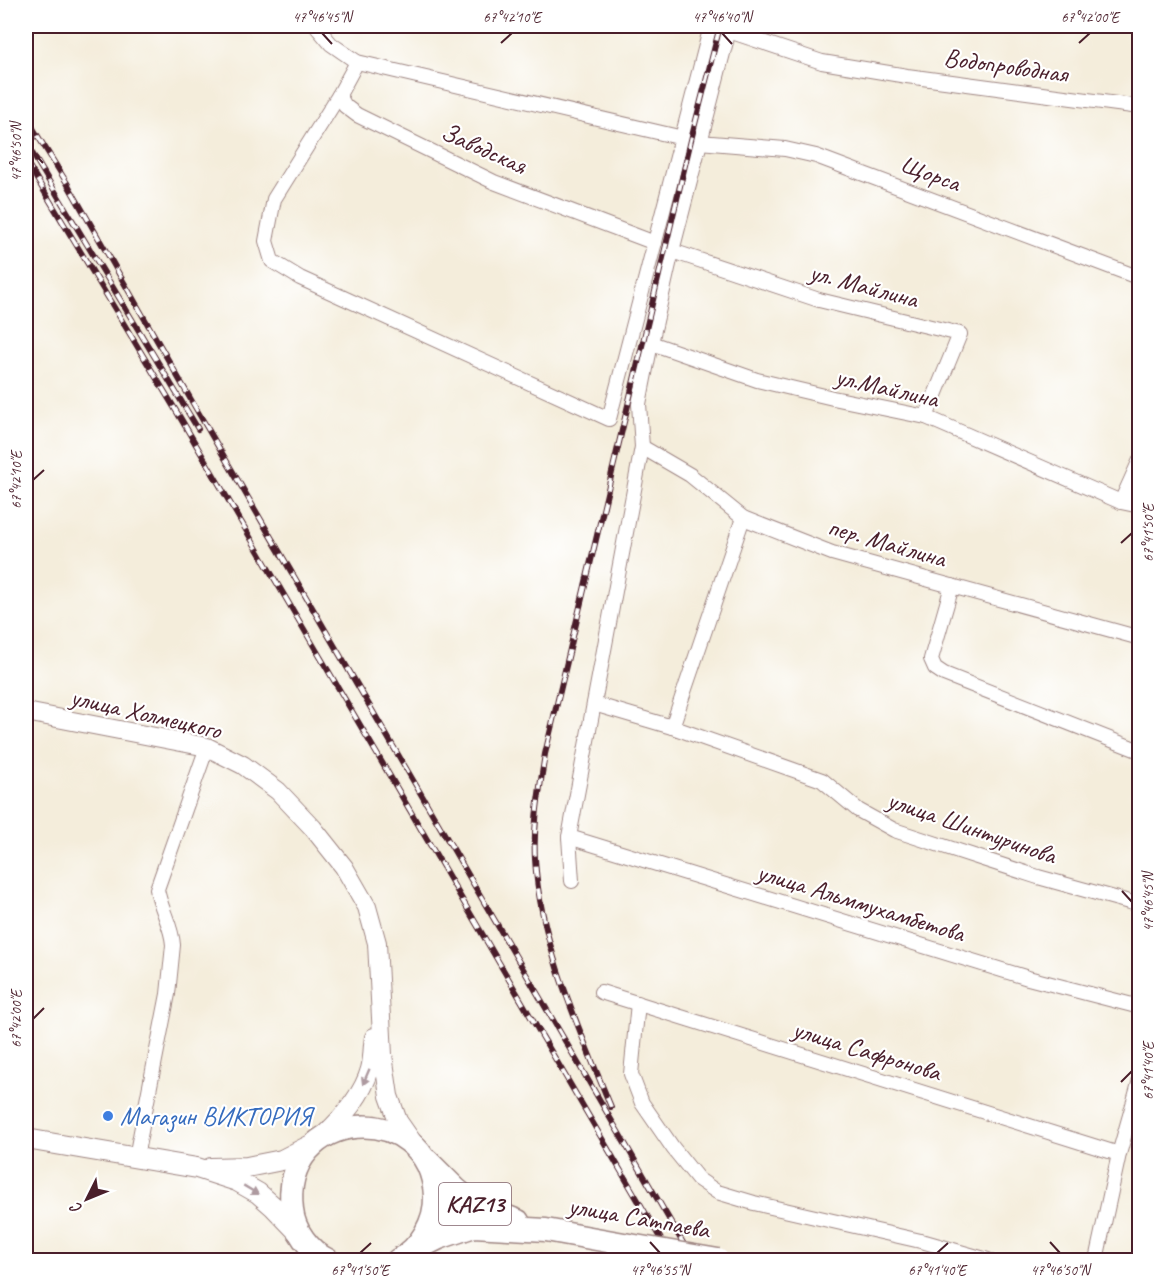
<svg xmlns="http://www.w3.org/2000/svg" width="1165" height="1286" font-family="Caveat,sans-serif">
<style>
.lines{fill:none;stroke-linecap:round;stroke-linejoin:round}
.minor-casing{stroke:#9f8683;stroke-width:16}
.tertiary-casing{stroke:#9f8683;stroke-width:20}
.secondary-casing{stroke:#9f8683;stroke-width:22}
.primary-casing{stroke:#9f8683;stroke-width:25}
.minor{stroke:#fff;stroke-width:14}
.tertiary{stroke:#fff;stroke-width:18}
.secondary{stroke:#fff;stroke-width:20}
.primary{stroke:#fff;stroke-width:22}
.rail-casing{stroke:#4a1f2b;stroke-width:6}
.rail{stroke:#fff;stroke-width:4;stroke-dasharray:11;stroke-linecap:butt}
.primary-bridge-casing{stroke:#9f8683;stroke-width:25;stroke-linecap:butt}
.primary-bridge{stroke:#fff;stroke-width:22}
.oneway{fill:#ae9aa0}
.ticks{fill:none;stroke:#4a1f2b;stroke-width:2}
.shop-dot{fill:#3f7fe0;stroke:#fff;stroke-width:2}
.labels{text-anchor:middle;stroke-width:4.5;stroke-linejoin:round;paint-order:stroke}
.shield{fill:#fff;stroke:#80626b;stroke-width:1.5}
.shield-label{font-size:24px;font-weight:bold;fill:#4a1f2b}
.street-label{font-size:26px;fill:#4a1f2b;stroke:#fff}
.shop-label{font-size:26px;fill:#366cbe;stroke:#fff;text-anchor:start}
.neatline{fill:none;stroke:#4a1f2b;stroke-width:2}
.ticks-label{font-size:15px;text-anchor:middle;fill:#4a1f2b}
</style>
<rect width="100%" height="100%" fill="#fff"/>
<filter id="ink" filterUnits="userSpaceOnUse"><feTurbulence type="fractalNoise" baseFrequency=".0167" numOctaves="2"/><feDisplacementMap in="SourceGraphic" scale="12" xChannelSelector="R" yChannelSelector="G"/><feConvolveMatrix kernelMatrix="1 2 1 2 8 2 1 2 1" color-interpolation-filters="sRGB"/></filter>
<filter id="wash" filterUnits="userSpaceOnUse"><feTurbulence type="fractalNoise" baseFrequency=".008" numOctaves="4" result="noise"/><feDisplacementMap in="SourceGraphic" scale="24" xChannelSelector="R" yChannelSelector="G"/><feGaussianBlur stdDeviation="1.35" result="paint"/><feColorMatrix in="noise" values="0 0 0 0 0 0 0 0 0 0 0 0 0 0 0 0 0 1.4 0 .05"/><feComposite in="paint" operator="in"/></filter>
<g filter="url(#wash)">
<rect width="100%" height="100%" fill="#f4eddb"/>
</g>
<g filter="url(#ink)">
<g class="lines">
<g class="minor-casing">
<g id="minor">
<path d="M316,26L331,44L357,62L683,138"/>
<path d="M729,31L822,62L907,76L1140,107"/>
<path d="M357,62L339,95L345,106L357,115L494,182L655,243"/>
<path d="M339,95L274,199L266,241L272,261L300,278L609,419L711,26"/>
<path d="M699,142L785,149L816,156L1140,278"/>
<path d="M672,251L819,300L960,334L926,417"/>
<path d="M651,343L757,380L833,398L926,417L1121,502L1140,506"/>
<path d="M642,447L690,475L743,518L832,553L1140,638"/>
<path d="M1121,502L1140,460"/>
<path d="M952,586L931,659L935,668L944,674L1140,751"/>
<path d="M594,704L672,727L822,780L858,810L894,830L1038,877L1140,905"/>
<path d="M672,727L743,518"/>
<path d="M569,837L1028,978L1140,1007"/>
<path d="M572,881L569,837L642,447L639,404L651,343L672,251L730,26"/>
<path d="M601,992L1119,1154"/>
<path d="M638,1003L631,1074L642,1103L673,1148L698,1179L717,1192L754,1203L925,1242L988,1260"/>
<path d="M136,1157L168,994L173,945C172,926 160,908 157,889L207,747"/>
<path d="M1096,1260L1119,1154L1140,1080"/>
</g>
</g>
<g class="tertiary-casing">
<g id="tertiary">
<path d="M26,712L207,747L243,765L278,791L313,828L344,867L367,907L377,943L383,1055L389,1096L398,1121L414,1144"/>
<path d="M324,1135C343,1117 363,1095 370,1069C373,1059 372,1047 374,1037"/>
</g>
</g>
<g class="secondary-casing">
<g id="secondary">
<path d="M26,1139L197,1168L237,1181L258,1193L274,1207L300,1234"/>
<path d="M211,1168L247,1167L282,1160L315,1143"/>
</g>
</g>
<g class="primary-casing">
<g id="primary">
<path d="M428,1161L456,1189L474,1204L518,1221"/>
<path d="M413,1251L439,1238L474,1226L546,1230L624,1244"/>
<path d="M328,1260C309,1251 294,1230 292,1210C279,1107 430,1096 435,1196C436,1222 420,1248 398,1260"/>
</g>
</g>
<use href="#minor" class="minor"/>
<use href="#tertiary" class="tertiary"/>
<use href="#secondary" class="secondary"/>
<use href="#primary" class="primary"/>
<g class="rail-casing">
<g id="rail">
<path d="M26,117L67,183L198,412L693,1260"/>
<path d="M26,143L198,429"/>
<path d="M26,161L181,419L673,1260"/>
<path d="M611,1107C579,1029 540,943 535,859C533,824 540,788 545,754L691,140L720,26"/>
</g>
</g>
<use href="#rail" class="rail"/>
<g class="primary-bridge-casing">
<path id="primary-bridge" d="M624,1244L718,1260"/>
</g>
<use href="#primary-bridge" class="primary-bridge"/>
</g>
<defs><path id="oneway-solid" d="M-6-.8H1V-3.2L6.5 0L1 3.2V.8H-6Z" transform="scale(1.5)"/></defs>
<g class="oneway">
<use href="#oneway-solid" transform="translate(366 1077) rotate(113)"/>
<use href="#oneway-solid" transform="translate(251 1190) rotate(31)"/>
</g>
</g>
<path class="ticks" d="M322,33L332,44M722,33L732,44M501,43L512,33M1079,43L1090,33M33,152L43,163M33,480L44,470M1121,543L1132,533M1122,891L1132,902M33,1019L44,1008M1121,1082L1132,1071M650,1242L660,1253M1050,1242L1060,1253M360,1253L371,1243M937,1253L948,1243"/>
<circle class="shop-dot" cx="108" cy="1116" r="6"/>
<g class="labels">
<rect class="shield" x="439" y="1183" width="72" height="42" rx="4.5"/>
<g class="shield-label">
<text x="475" y="1212">KAZ13</text>
</g>
<g class="street-label">
<text transform="translate(1006 65) rotate(8)" y="9">Водопроводная</text>
<text transform="translate(484 148) rotate(24)" y="9">Заводская</text>
<text transform="translate(931 173) rotate(20)" y="9">Щорса</text>
<text transform="translate(864 285) rotate(15)" y="9">ул. Майлина</text>
<text transform="translate(887 387) rotate(13)" y="9">ул.Майлина</text>
<text transform="translate(887 542) rotate(16)" y="9">пер. Майлина</text>
<text transform="translate(146 713) rotate(13)" y="9">улица Холмецкого</text>
<text transform="translate(972 827) rotate(19)" y="9">улица Шинтуринова</text>
<text transform="translate(861 902) rotate(17)" y="9">улица Альммухамбетова</text>
<text transform="translate(867 1050) rotate(17)" y="9">улица Сафронова</text>
<text transform="translate(639 1217) rotate(10)" y="9">улица Сатпаева</text>
</g>
<g class="shop-label">
<text x="120" y="1125">Магазин ВИКТОРИЯ</text>
</g>
</g>
<rect width="1165" height="1286" fill="none" stroke="#fff" stroke-width="66"/>
<g transform="translate(87 1199) rotate(227)" stroke="#ffffff" stroke-width="4.5" paint-order="stroke">
<path d="M0-4.5L10 22L0 15L-10 22Z" fill="#4a1f2b"/>
<text y="-9" font-size="16" font-weight="bold" text-anchor="middle" fill="#4a1f2b">С</text>
</g>
<rect x="33" y="33" width="1099" height="1220" class="neatline"/>
<g class="ticks-label">
<text x="322" y="22">47°46'45"N</text>
<text x="512" y="22">67°42'10"E</text>
<text x="722" y="22">47°46'40"N</text>
<text x="1090" y="22">67°42'00"E</text>
<text transform="translate(16 152) rotate(-90)" y="5">47°46'50"N</text>
<text transform="translate(16 480) rotate(-90)" y="5">67°42'10"E</text>
<text transform="translate(1148 533) rotate(-90)" y="5">67°41'50"E</text>
<text transform="translate(1148 902) rotate(-90)" y="5">47°46'45"N</text>
<text transform="translate(16 1019) rotate(-90)" y="5">67°42'00"E</text>
<text transform="translate(1148 1071) rotate(-90)" y="5">67°41'40"E</text>
<text x="360" y="1275">67°41'50"E</text>
<text x="660" y="1275">47°46'55"N</text>
<text x="937" y="1275">67°41'40"E</text>
<text x="1060" y="1275">47°46'50"N</text>
</g>
</svg>
